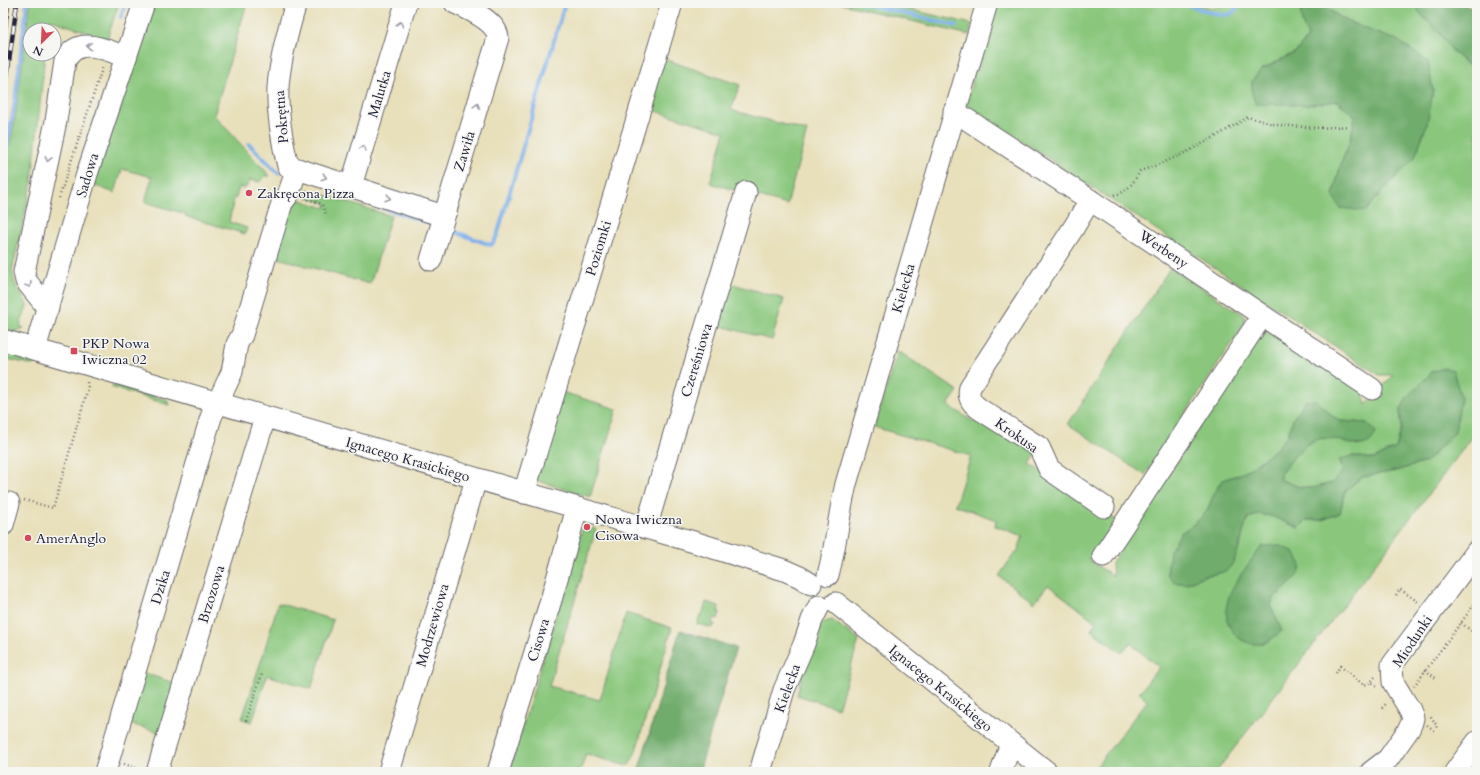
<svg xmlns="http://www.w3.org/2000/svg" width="1480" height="775" font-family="Cardo,serif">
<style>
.green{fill:#8ac77d;stroke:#56745c;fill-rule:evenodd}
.forest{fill:#6fac6c;stroke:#486754}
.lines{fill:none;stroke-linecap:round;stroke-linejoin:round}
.stream{stroke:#7eafea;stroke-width:4}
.minor-casing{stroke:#676468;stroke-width:23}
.path{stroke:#676468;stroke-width:2.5;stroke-dasharray:1 3;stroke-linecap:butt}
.minor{stroke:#fff;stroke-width:21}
.rail-casing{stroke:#22223b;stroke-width:4.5}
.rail{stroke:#f6f6f2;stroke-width:3;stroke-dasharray:9;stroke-linecap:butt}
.oneway{stroke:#9c9ca7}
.poi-dot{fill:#d1495b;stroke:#f6f6f2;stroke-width:1.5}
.labels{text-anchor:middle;stroke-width:3;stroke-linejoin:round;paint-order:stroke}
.street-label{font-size:14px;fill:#22223b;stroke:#f6f6f2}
.poi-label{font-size:14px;fill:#22223b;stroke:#f6f6f2;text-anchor:start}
</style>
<rect width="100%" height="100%" fill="#f6f6f2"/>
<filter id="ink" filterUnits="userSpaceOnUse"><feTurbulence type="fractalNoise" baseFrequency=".025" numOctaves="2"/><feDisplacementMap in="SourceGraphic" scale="8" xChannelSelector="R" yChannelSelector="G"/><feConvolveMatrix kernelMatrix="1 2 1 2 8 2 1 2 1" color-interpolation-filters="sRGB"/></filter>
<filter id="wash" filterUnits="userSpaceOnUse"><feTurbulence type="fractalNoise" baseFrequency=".012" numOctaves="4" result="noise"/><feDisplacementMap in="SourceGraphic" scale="16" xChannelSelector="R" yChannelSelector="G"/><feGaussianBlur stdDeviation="0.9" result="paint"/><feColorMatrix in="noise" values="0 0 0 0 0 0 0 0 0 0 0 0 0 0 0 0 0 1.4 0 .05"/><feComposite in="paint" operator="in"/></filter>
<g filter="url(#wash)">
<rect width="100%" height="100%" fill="#e8e0bb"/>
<g class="green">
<path d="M30,3H119L107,39L49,19L48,30H30V54H45L32,182L12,271L15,284L24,298L27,306L20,326L24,328L15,332L3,329V303L5,292H3V182L15,117Z"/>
<path d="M154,3H247L214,115L270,176H266L259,182L250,180L248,186H246L244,189L239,187L236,198H234L229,222L247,228L245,234L185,216L186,214L145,202L152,177L122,169L115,193L93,185Z"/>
<path d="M838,3H890V5L972,24L969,35Z"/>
<path d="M993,3H1194C1209,7 1215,11 1229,3H1419L1418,11L1439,33L1455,54L1477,72V431L1216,772H1092L1147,701L1139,693L1159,667L1130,643L1122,653L1091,630L1096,622L1048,585L1034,603L999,576L1012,557L1018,550L1023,536L995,526L996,520L955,505L971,456L874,427L898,351L958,391L948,405L974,422L978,415L1037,453L1030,464L1116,520L1089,560L1113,576L1112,562L1260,333L1267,331L1363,392L1366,405L1393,375H1379L1111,200L977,111L969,108L966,104ZM1320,4L1345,20L1370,31L1433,90L1427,124L1414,159L1384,189L1366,211L1333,195L1341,164L1350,141L1355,116L1337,101L1307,105L1261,70L1296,52L1308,37L1302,23ZM1325,408L1332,416L1340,421L1367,423L1359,446C1350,443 1341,440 1332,438C1308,434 1293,459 1280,474L1281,480L1300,487L1312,488L1332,483L1342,472L1340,460L1354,456L1374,459L1396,448L1402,426L1400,412L1426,462L1395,471L1362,477L1345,491L1340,513L1322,520H1307L1299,528L1271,516L1258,514L1248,519L1243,531L1240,547L1219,573L1203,576L1187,583L1181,533L1194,524L1207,511L1214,494L1222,480L1238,475L1254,466L1275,450L1288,435L1293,419ZM1239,580L1283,591L1273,598L1271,606L1274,614L1232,589Z"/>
<path d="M661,58L740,85L731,110L807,131L787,205L710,183L725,132L646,108Z"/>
<path d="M296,186L391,216L370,284L278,258L292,197L325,208L327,204L294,192Z"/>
<path d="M1170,268L1244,315L1245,323L1145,475L1068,424Z"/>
<path d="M726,282L784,299L772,340L714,324Z"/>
<path d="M3,352L32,360L35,363L33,365L3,358Z"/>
<path d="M114,384L167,400L169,405L111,387Z"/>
<path d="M562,392L617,409L590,497L535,480Z"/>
<path d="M592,528L596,529L549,686L600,700L626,613L672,628L635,754L629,765H623L586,754L580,772H509L582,529L590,532Z"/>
<path d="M706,602L719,606L718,611L720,612L718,619L714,618L712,623L715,624L713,628L697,624L700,615H702Z"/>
<path d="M278,603L333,620L311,689L267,675L252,722L242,719L263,655Z"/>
<path d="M832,620L859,640L838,708L797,695C803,675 809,642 821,625C823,622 828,621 832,620Z"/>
<path d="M138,671L177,684L162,733L123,722Z"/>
</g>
<g class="forest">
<path d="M1419,3H1461L1477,11V72L1455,54L1439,33L1418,11Z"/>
<path d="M1300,4H1320L1345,20L1370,31L1397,40L1428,62L1433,90L1427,124L1414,159L1384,189L1366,211L1340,208L1333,195L1341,164L1350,141L1355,116L1337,101L1307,105L1256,104L1252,94V81L1261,70L1296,52L1308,37L1302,23Z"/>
<path d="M1445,368L1453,370L1461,398L1455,432L1426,462L1395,471L1362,477L1345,491L1340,513L1322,520H1307L1299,528L1271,516L1258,514L1248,519C1242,531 1238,562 1227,570C1221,574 1211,574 1204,576C1198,577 1192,582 1187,583C1183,584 1178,583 1174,582L1167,574L1170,551L1181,533L1194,524L1207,511L1214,494L1222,480L1238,475L1254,466L1275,450L1288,435L1293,419L1305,401L1316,400L1332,416L1340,421L1367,423L1376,432C1365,462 1336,429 1313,441C1299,448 1290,463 1280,474L1281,480L1300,487L1312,488L1332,483L1342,472L1340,459L1354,456L1374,459L1396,448L1402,426L1400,412L1407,397L1433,371Z"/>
<path d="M1278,545L1293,551L1301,565C1299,579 1284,590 1273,598L1271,606L1282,631C1277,634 1271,641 1264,643C1241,649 1222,627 1227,604C1230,586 1251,561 1262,546Z"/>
<path d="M680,630L736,648L699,772H638Z"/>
</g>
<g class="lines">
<g class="stream">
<path d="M862,3L956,26"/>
<path d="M1182,3C1192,6 1221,18 1230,14C1234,12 1238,7 1241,3"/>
<path d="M121,17L125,3"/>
<path d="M249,144L278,173"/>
<path d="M3,168L15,101L27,3"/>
<path d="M341,194L433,224"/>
<path d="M450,230L491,245L493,243L497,236L565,3"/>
</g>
</g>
</g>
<g filter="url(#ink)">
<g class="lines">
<g class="minor-casing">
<g id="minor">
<path d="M296,3C288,30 280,59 278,87C277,110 282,143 288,166L437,214L442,213L446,211"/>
<path d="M954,111L1090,200L1372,389"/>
<path d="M351,186L406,3"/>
<path d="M1090,200L1074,227L970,387C967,398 972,404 981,410L1039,447L1049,469L1104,507"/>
<path d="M431,260L498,38C497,21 468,9 455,3"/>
<path d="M48,308L26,281L24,272L56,121L65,61C78,34 106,50 126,57"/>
<path d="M3,340L694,542L784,570L800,577L811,584"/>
<path d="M35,349L87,174L144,3"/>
<path d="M524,493L672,3"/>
<path d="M3,525L9,503"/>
<path d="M646,528L746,192"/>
<path d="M1103,556L1262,316"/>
<path d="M828,575C836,545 839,514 846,484L987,3"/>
<path d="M836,603L1047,772"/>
<path d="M105,772L211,417L232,372L237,344L242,335L282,203L288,195L297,169"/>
<path d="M157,772L265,417"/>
<path d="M389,772L476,479"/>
<path d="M498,772L551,600L577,508"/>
<path d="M760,772L784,690L804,644L812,620L819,606"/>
<path d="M1001,772L1011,743"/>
<path d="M1371,772L1388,759L1409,729L1412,722L1413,718L1410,710L1393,682L1392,665L1477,551"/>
<path d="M1455,772L1477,742"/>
</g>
</g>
<g class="path">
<path d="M1114,195C1127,193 1134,182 1140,171C1178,159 1214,138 1248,117L1277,125L1320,128L1348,126"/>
<path d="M59,198L103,66"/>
<path d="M304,198L322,204L326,214"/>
<path d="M24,500L53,508L88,388L87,382"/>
<path d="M1396,595L1400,589L1418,602"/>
<path d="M1461,623L1473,632"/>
<path d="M1425,670L1437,679"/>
<path d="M1336,673L1340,666L1364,685L1371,682"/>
<path d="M1375,677L1371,682L1377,686"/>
<path d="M1414,686L1477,601"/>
<path d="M1382,708L1387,703"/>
<path d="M246,721L262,674"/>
<path d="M1427,725L1434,730L1437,726L1430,715"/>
<path d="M124,764L142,770"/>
</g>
<use href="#minor" class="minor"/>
<g class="rail-casing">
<g id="rail">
<path d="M3,44L8,3"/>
<path d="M3,105L17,3"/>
</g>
</g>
<use href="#rail" class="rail"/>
</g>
<defs><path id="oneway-chevron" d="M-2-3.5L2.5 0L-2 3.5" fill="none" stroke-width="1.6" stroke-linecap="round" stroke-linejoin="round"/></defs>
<g class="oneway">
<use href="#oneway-chevron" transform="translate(400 24) rotate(-73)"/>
<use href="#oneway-chevron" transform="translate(89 46) rotate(-176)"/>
<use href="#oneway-chevron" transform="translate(477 106) rotate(-73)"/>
<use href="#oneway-chevron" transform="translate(363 148) rotate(-73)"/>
<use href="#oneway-chevron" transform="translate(48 159) rotate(102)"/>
<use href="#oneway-chevron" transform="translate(324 177) rotate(17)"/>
<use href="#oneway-chevron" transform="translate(388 198) rotate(18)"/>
<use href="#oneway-chevron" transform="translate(29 285) rotate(58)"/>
</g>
</g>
<g class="poi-dot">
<circle cx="249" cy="193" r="4"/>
<rect x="70" y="347" width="8" height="8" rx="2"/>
<circle cx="587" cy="527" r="4"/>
<circle cx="28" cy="538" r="4"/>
</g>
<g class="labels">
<g class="street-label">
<text transform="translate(379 94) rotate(-73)" y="5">Malutka</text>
<text transform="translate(281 117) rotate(-95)" y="5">Pokrętna</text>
<text transform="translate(464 151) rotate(-73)" y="5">Zawiła</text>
<text transform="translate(87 175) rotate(-73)" y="5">Sadowa</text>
<text transform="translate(598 248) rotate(-73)" y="5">Poziomki</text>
<text transform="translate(1164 249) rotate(34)" y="5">Werbeny</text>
<text transform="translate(903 288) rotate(-74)" y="5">Kielecka</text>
<text transform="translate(696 360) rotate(-73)" y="5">Czereśniowa</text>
<text transform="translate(1017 435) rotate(35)" y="5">Krokusa</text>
<text transform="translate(408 459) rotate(16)" y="5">Ignacego Krasickiego</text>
<text transform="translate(160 587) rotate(-73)" y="5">Dzika</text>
<text transform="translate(211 594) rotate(-73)" y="5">Brzozowa</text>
<text transform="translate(432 625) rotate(-74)" y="5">Modrzewiowa</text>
<text transform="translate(538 640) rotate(-73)" y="5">Cisowa</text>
<text transform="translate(1412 641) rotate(-56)" y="5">Miodunki</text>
<text transform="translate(787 688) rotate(-70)" y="5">Kielecka</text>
<text transform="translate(941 688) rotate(39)" y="5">Ignacego Krasickiego</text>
</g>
<g class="poi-label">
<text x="257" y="198">Zakręcona Pizza</text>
<text x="82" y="348">PKP Nowa<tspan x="82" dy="16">Iwiczna 02</tspan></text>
<text x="595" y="524">Nowa Iwiczna<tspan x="595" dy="16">Cisowa</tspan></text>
<text x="36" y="543">AmerAnglo</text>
</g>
</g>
<rect width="1480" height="775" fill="none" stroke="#f6f6f2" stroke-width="16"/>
<g transform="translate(42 42) rotate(204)"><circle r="19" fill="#f6f6f2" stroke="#a1a1a9"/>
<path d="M0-3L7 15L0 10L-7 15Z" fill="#d1495b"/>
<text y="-6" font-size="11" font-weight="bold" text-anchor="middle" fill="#22223b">N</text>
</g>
</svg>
